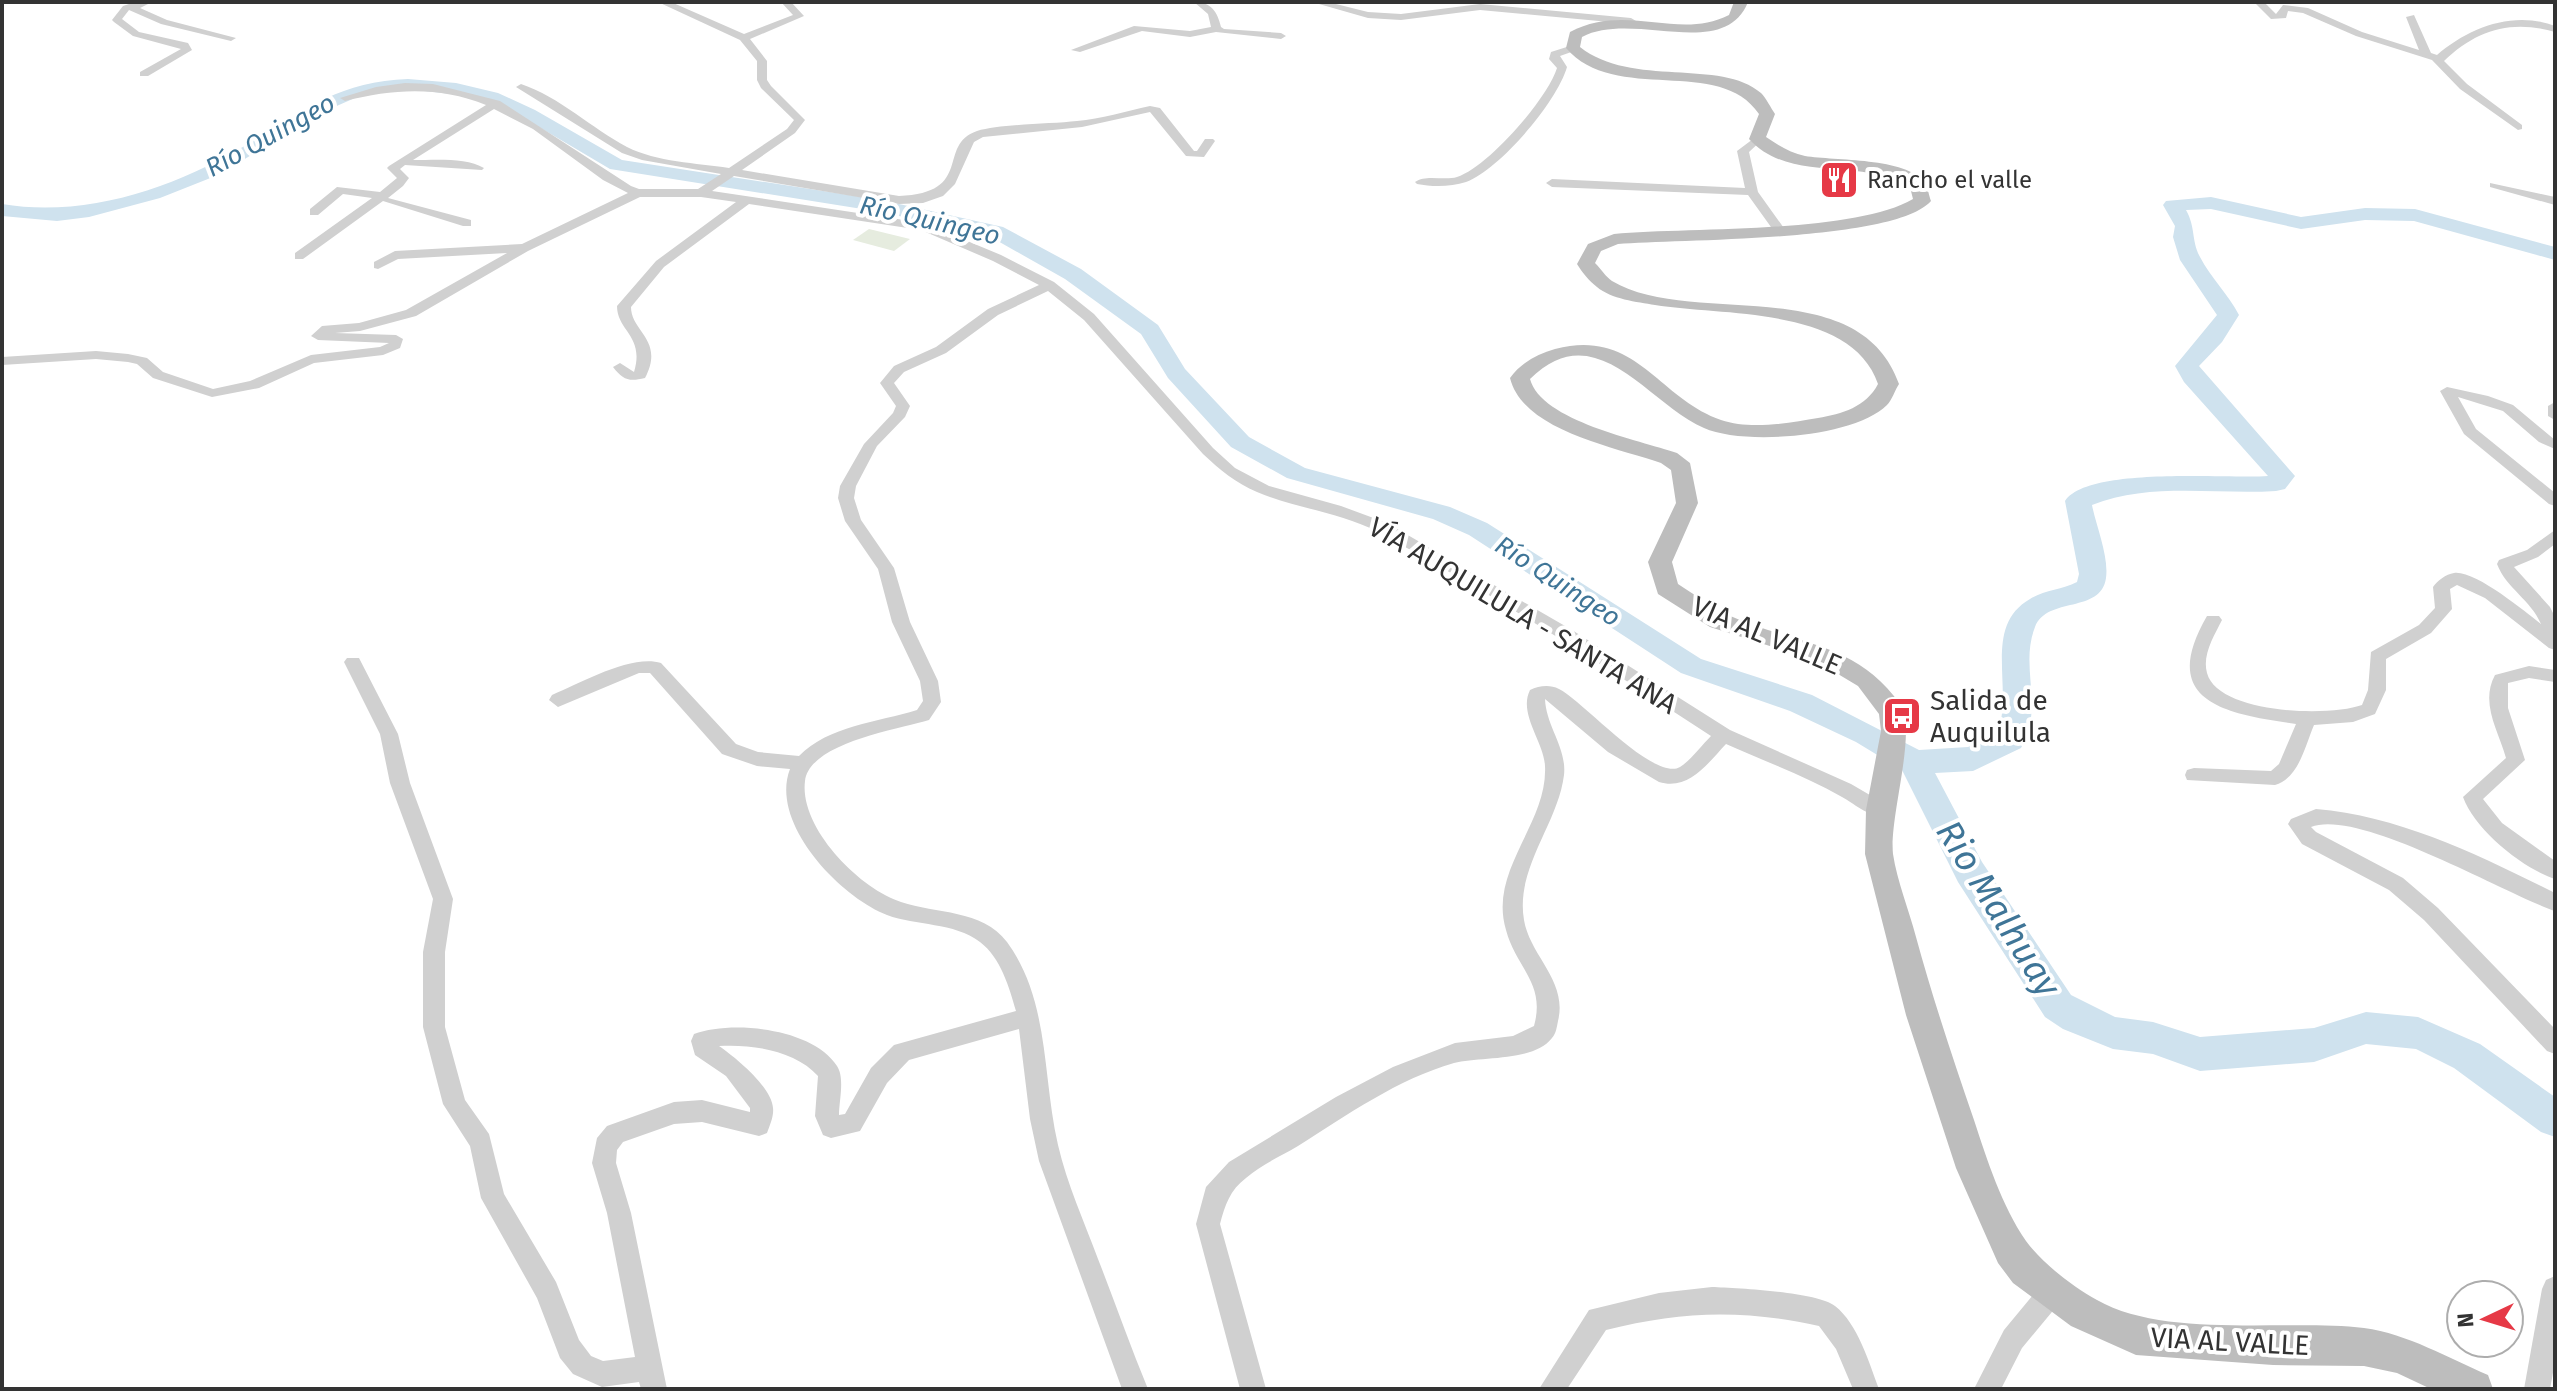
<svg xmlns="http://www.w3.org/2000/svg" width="2557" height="1391" font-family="'Fira Sans',sans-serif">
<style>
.green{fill:#e6ecdf}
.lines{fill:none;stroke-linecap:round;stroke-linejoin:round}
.river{fill:#cfe2ee;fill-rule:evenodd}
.street{fill:#d0d0d0;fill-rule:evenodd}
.secondary{fill:#bdbdbd;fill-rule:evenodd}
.labels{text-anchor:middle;stroke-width:8;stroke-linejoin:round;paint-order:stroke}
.far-poi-label{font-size:24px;fill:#333;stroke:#fff;text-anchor:start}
.far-water-label{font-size:26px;font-style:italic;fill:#3f7597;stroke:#fff}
.street-label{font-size:28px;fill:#333;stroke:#fff}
.poi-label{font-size:28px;fill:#333;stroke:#fff;text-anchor:start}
.near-water-label{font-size:36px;font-style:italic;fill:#3f7597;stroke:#fff}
</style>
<rect width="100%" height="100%" fill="#fff"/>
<path class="green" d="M869,229L910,239L894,251L853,240Z"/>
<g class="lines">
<path class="river" d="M408,79L456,83L498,93L535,110L622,160L881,200L1003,227L1081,269L1158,325L1185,369L1249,437L1305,468L1450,507L1487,523L1701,659L1812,695L1919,750L1968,747L1997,733C2015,691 1981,627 2030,599C2044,590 2062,590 2077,582L2079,574L2065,501C2088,466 2227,479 2268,476L2184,382L2175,366L2217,315L2180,260L2173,237L2175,226L2163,205L2166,201L2211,197L2301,217L2365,208L2415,209L2555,247V260L2414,221L2365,220L2301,229L2211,209L2186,210C2196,228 2191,240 2200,257C2211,278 2228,294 2239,315L2222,342L2199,366L2295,476L2285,489L2276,491C2215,495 2150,482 2092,505C2096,526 2109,556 2106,578C2101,614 2047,596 2035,627C2019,668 2045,706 2021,748L1973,771L1935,773L1982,862L2071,995L2115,1017L2153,1022L2200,1037L2314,1028L2366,1012L2418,1017L2480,1044L2555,1097V1137L2541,1132L2454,1068L2416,1049L2366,1044L2314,1062L2200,1071L2153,1054L2113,1049L2063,1029L2045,1017L1958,882L1902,770L1856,742L1790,711L1681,673L1469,535L1433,519L1287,478L1231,447L1168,378L1141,334L1065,279L989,236L881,212L610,169L522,117L469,96L408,89L364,94L323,112L218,175L160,198L89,217L57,221L2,216V204C84,218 171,189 241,148C299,114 337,81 408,79Z"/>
<g class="street">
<path d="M135,2H152L140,8L167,20L236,38L231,41L161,24L129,10L122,19L139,32L188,43L192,50L148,76H140V72L181,49L133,36L114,22L112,20L123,6Z"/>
<path d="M658,2H671L744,34L793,15L781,2H791L804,16L750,39L767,61V80L771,86L805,120L795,133L742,170L899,196C975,193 936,145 977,131C1000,124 1051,124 1077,121C1101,119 1126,111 1150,106L1160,108L1194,151H1197L1205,139H1213L1215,141L1204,157L1186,156L1150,112L1082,127L983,137L974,142L955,184L943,196L923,203L899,204L734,176L712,191L924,223L1001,255L1054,282L1094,314L1213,448L1235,468L1269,486L1341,506L1387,523L1572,630L1730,730L1851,784L1887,805L1890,810L1887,815C1872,820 1855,804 1842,797C1805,776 1764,761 1726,744C1708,763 1689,791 1659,782L1608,752L1545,699C1546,726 1567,748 1564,775C1558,824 1515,868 1524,920C1530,956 1568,981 1558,1021C1557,1026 1556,1034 1552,1038C1534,1062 1480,1056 1454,1063C1398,1079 1347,1115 1298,1146C1281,1156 1261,1165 1246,1178C1230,1190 1225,1205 1220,1224L1266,1389H1240L1196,1224L1206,1187L1229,1162L1336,1097L1393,1067L1455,1043L1513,1036L1534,1026C1546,983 1516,968 1506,930C1488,870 1548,824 1545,766C1544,742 1518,714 1530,690C1539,686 1549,684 1559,689C1582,700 1654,782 1680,767C1691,760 1702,745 1711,736C1602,665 1493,594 1378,532C1340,512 1297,509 1257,492C1236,483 1220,470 1203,454L1084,320L1048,291L998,315L946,353L904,372L894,383L910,406L905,417L877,446L856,486L854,498L861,520L894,568L910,622L938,681L941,702L929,720C899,729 809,743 805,781C799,828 860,889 901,902C936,914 982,909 1007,942C1050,1001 1042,1076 1058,1145C1067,1184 1084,1221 1098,1259C1115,1302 1130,1346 1148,1389H1122L1039,1161L1030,1119L1019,1029L909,1060L887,1083L860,1131L831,1138L823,1135L815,1116L818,1076C795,1050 751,1044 719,1046C735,1057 772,1087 773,1108C774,1116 770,1125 767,1133L759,1136L702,1122L674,1124L623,1142L617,1150L616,1163L631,1213L667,1389H641L639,1382L602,1387L573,1374L560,1358L537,1298L481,1198L470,1146L443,1104L423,1027V952L433,899L390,783L380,734L344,662L347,658H359L398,734L410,783L453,899L445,952V1027L465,1100L489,1134L504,1194L556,1282L579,1340L591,1356L603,1361L635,1357L607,1213L592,1163L597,1138L607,1126L674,1102L702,1100L750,1112V1108L726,1076L695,1055L691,1041L694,1034C732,1020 813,1028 837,1066C845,1078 839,1101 839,1115L845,1114L871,1068L894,1045L1016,1011C1009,987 1001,958 980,942C954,922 916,926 887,915C840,897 769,823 790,769L757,766L722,754L650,673H639L558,707L549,700L552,695C581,683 631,654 661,663L736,744L758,752L799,756C828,726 878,722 917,710L923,701L920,681L892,622L878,569L845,521L838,498L840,486L864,444L893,413L896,406L880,383L894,366L936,347L988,309L1039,285L993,261L921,230L749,204L664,267L631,307C631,332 665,340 645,378C629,382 623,380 613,367L620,363L634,372C645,336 617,331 617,306L656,261L736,202L701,197H640L528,251L416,316L360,331L335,333L396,335L403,339L400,348L383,355L314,363L259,388L212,397L153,378L137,364L128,362L96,359L2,365V357L96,351L128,354L147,358L163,372L213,389L250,381L311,355L380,347L389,343L318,340L311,336L322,326L359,323L406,310L507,253L398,259L378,269L374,268V262L395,251L522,244L628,193L603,180L533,129L494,109L413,160C434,160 466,157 484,168L482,170L405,165L400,169L409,178L403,186L388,198L471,220V226H463L383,201L303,259H295V253L372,198L343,194L318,215H310V209L337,187L380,192L397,178L387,168L389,166L486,105C438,86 394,89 345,101L340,98L376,87L405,83L433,84L500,101L631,186L639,189H698L721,174L642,160L622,153L516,87L521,84C560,97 591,128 627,147C657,162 696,163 729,168L787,129L794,120L761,88L757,80V61L740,40Z"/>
<path d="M1194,2C1211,2 1217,11 1221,27L1224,29L1281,33L1286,36L1281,39L1216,32L1190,37L1142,31L1080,52L1071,50L1134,26L1190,31L1211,27L1208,14Z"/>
<path d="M1312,2H1328L1368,12L1401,14L1480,4L1631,18L1636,21L1631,24L1480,10L1401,20L1368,18Z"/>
<path d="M2254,2H2264L2276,14L2283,5L2308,8L2362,32L2419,50L2406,17L2414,15L2431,53L2437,55C2468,28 2513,10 2555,26V32C2511,19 2476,30 2444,61L2467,84L2522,125V129L2518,130L2460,89L2432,60L2356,36L2303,13L2288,11L2286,18L2271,19Z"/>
<path d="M1573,45L1577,46V50L1560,56L1567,67C1557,102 1500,169 1466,182C1451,187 1432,187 1417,184L1415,182C1426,174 1444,181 1457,177C1488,167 1548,98 1557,68L1549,59L1551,52Z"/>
<path d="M1757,136L1763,139L1749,152L1758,192L1786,231L1784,234H1776L1748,195L1552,187L1546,183L1552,179L1745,188L1737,151Z"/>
<path d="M2490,183L2555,197V205L2490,187Z"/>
<path d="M2447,387L2488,396L2513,405L2555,440V449L2539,442L2503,411L2458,397L2476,429L2555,493V506L2549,504L2464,434L2440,391Z"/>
<path d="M2555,402V420L2548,416V406Z"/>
<path d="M2555,530V544L2538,557L2514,567L2550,607L2555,617V650L2549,648L2485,598L2457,585L2450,589L2452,609L2431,633L2386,659V690L2375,714L2353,722L2314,725C2305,746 2299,778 2275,785L2187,780L2185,775L2187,770L2194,768L2271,771L2279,764L2296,724C2225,714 2157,702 2207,616H2219L2222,620C2214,636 2202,655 2207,673C2218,714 2329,717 2362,705L2368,690L2371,652L2419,625L2435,608L2433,587C2437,581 2446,574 2454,573C2475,570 2524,611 2541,624C2531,600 2506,588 2497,564L2499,560L2527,550Z"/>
<path d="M2529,666L2555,670V682L2529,678L2508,683V708L2525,760L2483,799L2502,823L2555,861V879C2522,868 2475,830 2463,797L2506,758C2498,730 2480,703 2495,675Z"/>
<path d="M2316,809C2400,816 2481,856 2555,893V911C2505,894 2359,808 2311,827L2316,832L2403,878L2438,908L2555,1029V1054L2547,1051L2424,920L2389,890L2302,844L2288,824L2291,819Z"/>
<path d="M2555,1276V1362L2550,1389H2524L2542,1289L2546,1280Z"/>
<path d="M2052,1279L2061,1283L2065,1292L2061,1301L2022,1348L2001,1389H1974L2004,1330L2043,1283Z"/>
<path d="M1712,1287C1737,1288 1817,1292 1835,1306C1858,1324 1869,1363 1879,1389H1853L1836,1349L1819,1326C1742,1309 1681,1311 1606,1330L1567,1389H1539L1589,1310L1659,1293Z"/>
</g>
<path class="secondary" d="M1734,2H1748C1724,62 1633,10 1582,37L1580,47C1632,88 1721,58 1761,93C1766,98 1771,108 1775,114L1766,137C1778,145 1790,153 1805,156C1835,161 1906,157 1925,183C1928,188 1929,196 1931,201C1895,242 1678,239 1618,244L1601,251L1595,263C1601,269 1606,277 1612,281C1690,328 1859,270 1899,384C1895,390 1892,400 1887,405C1855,437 1744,446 1704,428C1648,404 1596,313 1530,379C1541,421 1639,440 1677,453L1690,463L1698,503L1672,562L1678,584C1694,594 1711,607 1728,615C1792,644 1856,641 1900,704C1918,729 1889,817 1893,854C1897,881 1909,910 1916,937C1933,999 1953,1059 1974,1120C1987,1160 2002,1206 2026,1241C2043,1264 2072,1286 2097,1300C2165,1339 2287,1319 2364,1328C2408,1334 2448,1358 2488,1375L2493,1389H2431L2397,1373L2364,1366L2273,1365L2136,1355L2071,1326L2013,1283L1998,1263L1956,1168L1906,1015L1865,854L1866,810L1881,731L1879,714L1858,686L1833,671L1795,654L1710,627L1658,594L1648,562L1676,503L1671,470L1661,463C1616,447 1523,431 1510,378C1521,363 1537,354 1555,349C1637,328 1657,398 1721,420C1750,430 1789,423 1818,418C1842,414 1866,407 1878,384C1852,306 1722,316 1655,305C1637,302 1611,299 1597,287C1589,281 1582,272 1577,264L1588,244L1614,234C1689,227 1853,234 1913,199L1910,187C1862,157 1790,184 1749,139L1759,114C1720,55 1615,105 1566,48L1570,32C1627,2 1678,41 1729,15Z"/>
</g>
<defs>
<g id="restaurant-square" transform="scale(2)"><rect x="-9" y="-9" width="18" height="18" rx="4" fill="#e63946" stroke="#fff"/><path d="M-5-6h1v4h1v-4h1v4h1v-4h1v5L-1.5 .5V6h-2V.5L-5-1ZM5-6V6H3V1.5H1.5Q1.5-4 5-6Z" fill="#fff"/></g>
<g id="bus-square" transform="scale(2)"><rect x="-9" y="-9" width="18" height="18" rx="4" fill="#e63946" stroke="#fff"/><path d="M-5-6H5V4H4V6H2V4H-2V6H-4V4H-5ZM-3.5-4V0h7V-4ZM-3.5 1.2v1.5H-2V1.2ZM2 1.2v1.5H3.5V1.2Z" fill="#fff"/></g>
</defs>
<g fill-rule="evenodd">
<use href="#restaurant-square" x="1839" y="180"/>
<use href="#bus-square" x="1902" y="716"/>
</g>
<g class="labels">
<g class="far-poi-label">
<text x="1867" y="188">Rancho el valle</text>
</g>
<g class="far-water-label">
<text transform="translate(270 135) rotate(-29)" y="9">Río Quingeo</text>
<text transform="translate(930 220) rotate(13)" y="9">Río Quingeo</text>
<text transform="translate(1558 581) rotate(33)" y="9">Río Quingeo</text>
</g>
<g class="street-label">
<text transform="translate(1523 615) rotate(31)" y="10">VÍA AUQUILULA - SANTA ANA</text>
<text transform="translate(1767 635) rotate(23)" y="10">VIA AL VALLE</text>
<text transform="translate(2230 1341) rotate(3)" y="10">VIA AL VALLE</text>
</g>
<g class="poi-label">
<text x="1930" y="710">Salida de<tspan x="1930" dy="32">Auquilula</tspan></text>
</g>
<g class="near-water-label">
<text transform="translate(1999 908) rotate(58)" y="13">Rio Malhuay</text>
</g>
</g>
<rect width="2557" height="1391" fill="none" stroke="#333333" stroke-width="8"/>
<g transform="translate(2485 1319) rotate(266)"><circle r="38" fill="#ffffff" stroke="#adadad" stroke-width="2"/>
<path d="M0-6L14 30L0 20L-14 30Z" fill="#e63946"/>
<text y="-12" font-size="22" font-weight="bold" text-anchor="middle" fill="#333333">N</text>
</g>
</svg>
